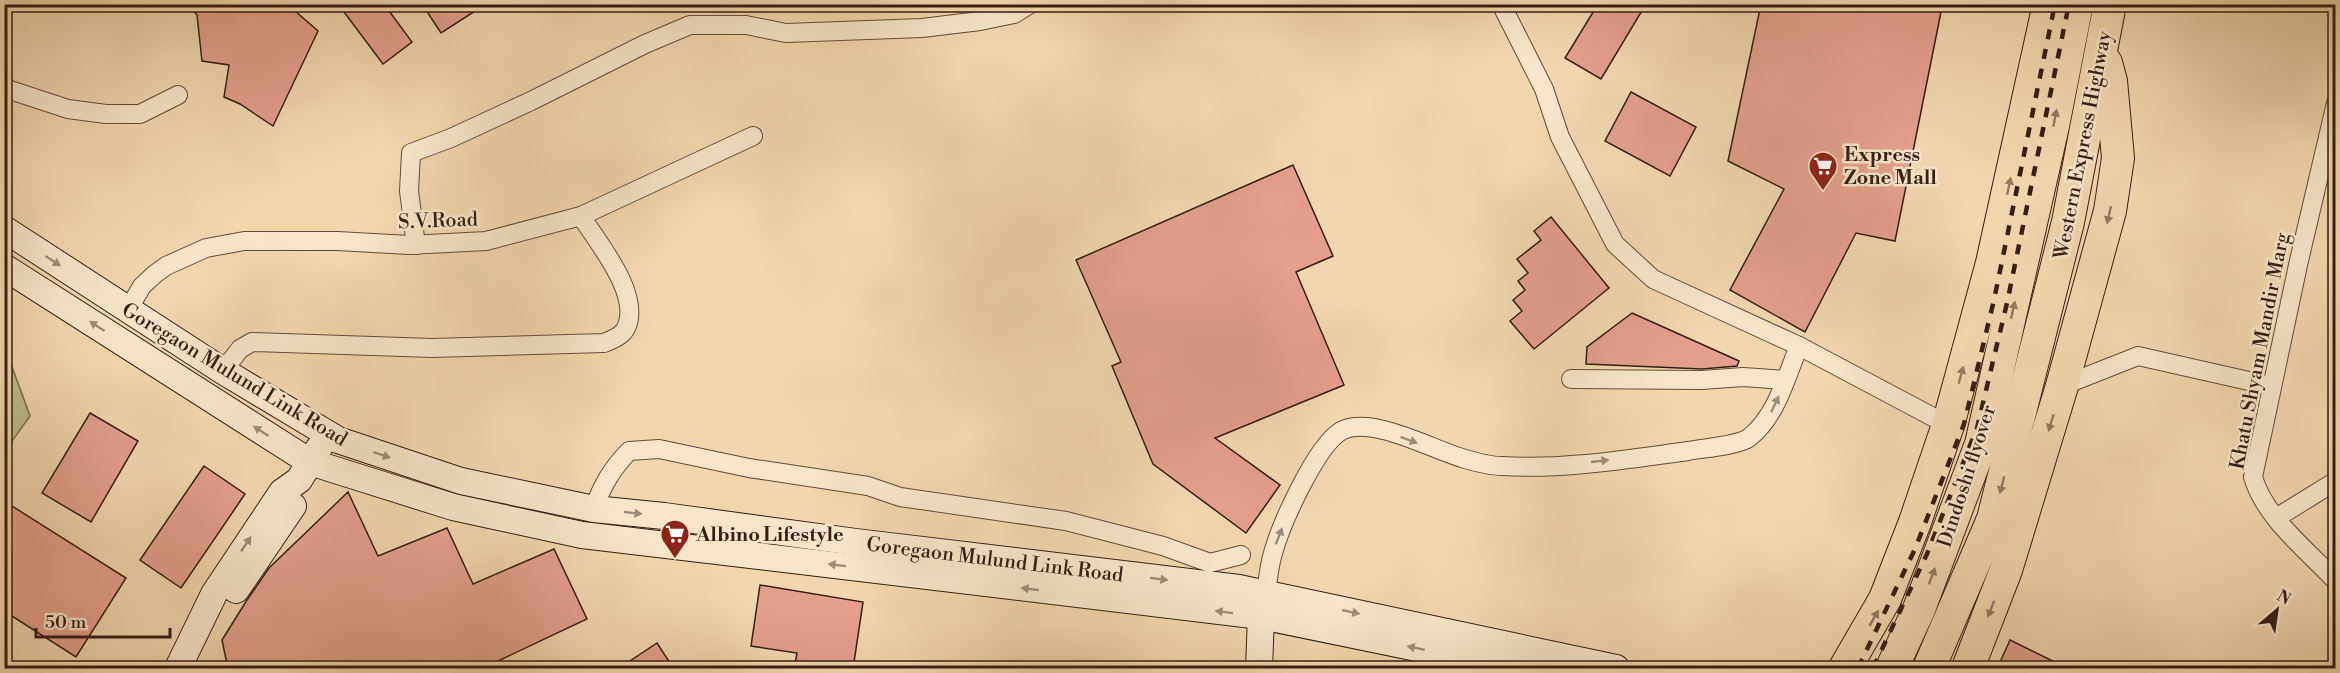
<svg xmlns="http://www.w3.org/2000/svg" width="2340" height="673" font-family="'Libre Bodoni',serif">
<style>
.green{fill:#bbbe8a;stroke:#786e50;stroke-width:1.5}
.building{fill:#e49f8d;stroke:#351e16;stroke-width:1.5}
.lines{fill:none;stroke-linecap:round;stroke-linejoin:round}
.street-casing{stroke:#644c3c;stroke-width:20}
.secondary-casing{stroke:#351e16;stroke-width:28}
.highway-casing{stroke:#351e16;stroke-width:34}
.street{stroke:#f6e5ca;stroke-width:18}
.secondary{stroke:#f6e5ca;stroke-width:26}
.highway{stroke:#f1d7ae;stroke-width:32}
.rail{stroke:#351e16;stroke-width:4.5;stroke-dasharray:10 10;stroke-linecap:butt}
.oneway{fill:#937a62}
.oneway2{fill:#9f8b79}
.labels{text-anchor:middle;stroke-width:5;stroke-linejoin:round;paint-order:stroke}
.street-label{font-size:20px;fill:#351e16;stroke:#f6e5ca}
.poi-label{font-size:20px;font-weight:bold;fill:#351e16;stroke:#f6e5ca;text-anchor:start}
</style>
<rect width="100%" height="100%" fill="#f1d7ae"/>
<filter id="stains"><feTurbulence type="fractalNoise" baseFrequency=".00333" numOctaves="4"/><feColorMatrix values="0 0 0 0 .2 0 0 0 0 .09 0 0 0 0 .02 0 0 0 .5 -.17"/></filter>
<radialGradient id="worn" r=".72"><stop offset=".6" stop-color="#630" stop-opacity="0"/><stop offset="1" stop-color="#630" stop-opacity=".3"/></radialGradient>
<path class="green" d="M4,345L30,416L5,451H4Z"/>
<g class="building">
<path d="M188,4H263L295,11L318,31L273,126L240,104L224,97L229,65L202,61L197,15Z"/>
<path d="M338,4H384L412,42L383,64Z"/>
<path d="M422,4H486L441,33Z"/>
<path d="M1598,4H1646L1601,79L1565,58Z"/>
<path d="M1761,4H1912L1941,12L1895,241L1856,233L1805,332L1730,290L1784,189L1728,161Z"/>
<path d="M1631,92L1696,127L1670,176L1605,141Z"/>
<path d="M1293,165L1333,256L1296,272L1344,385L1215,438L1280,485L1246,533L1153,464L1112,366L1121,362L1076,260Z"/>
<path d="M1551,217L1609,288L1534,349L1510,321L1522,311L1513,300L1525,290L1518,281L1528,273L1517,259L1541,240L1534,231Z"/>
<path d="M1632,313L1739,361L1737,366L1702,369L1586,364L1587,347Z"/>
<path d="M90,413L138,441L91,522L42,493Z"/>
<path d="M204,466L245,494L181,588L140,560Z"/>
<path d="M348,492L378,556L447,528L473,584L554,549L587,619L481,669H228L222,640L247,600L269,568Z"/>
<path d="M4,501L126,578L76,657L4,611Z"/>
<path d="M760,585L863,602L853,669H794L797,653L751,646Z"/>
<path d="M2010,640L2069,669H1997Z"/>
<path d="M657,643L674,669H618Z"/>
</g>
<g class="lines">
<g class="street-casing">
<g id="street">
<path d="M1501,4L1544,89L1560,137L1615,244L1653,279L1799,346L1948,425"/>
<path d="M4,88L68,109L106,114H140L178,95"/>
<path d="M2336,103L2298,265L2253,477C2265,518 2307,550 2336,581"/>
<path d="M416,245L409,191L411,153L451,138L531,101L645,44L690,25H746L786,33L922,28L980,21L1014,14L1030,4"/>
<path d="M128,310L142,286L155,274L166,266L206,248L244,241H337L409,245L486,241L581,216L753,136"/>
<path d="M223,371L240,349L252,342L432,348L604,343C612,340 622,336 626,328C642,295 598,243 581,216"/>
<path d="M1571,379L1702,380L1743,377L1785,380"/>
<path d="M2062,386L2138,356L2271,386"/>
<path d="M594,509C602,485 612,469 629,451L659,449L749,468L868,486L900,497L1066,521L1163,546L1210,563L1241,555"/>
<path d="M2276,518L2336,481"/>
<path d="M1266,593C1268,580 1269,566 1273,553C1281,524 1316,446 1341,431C1371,415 1431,449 1462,458C1475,462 1490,466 1502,466C1564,470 1628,459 1688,451C1703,448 1739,446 1750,437C1777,415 1786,377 1799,346"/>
</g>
</g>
<g class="secondary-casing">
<g id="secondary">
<path d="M4,229L223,371L338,440L461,481L594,509L664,516L856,542L1239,588L1616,668"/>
<path d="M4,267L310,462L453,507L582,535L1261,616L1514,668"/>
<path d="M236,590L293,506"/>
<path d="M178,668L214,594L282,492L299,480L319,448"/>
<path d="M1259,668L1261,616"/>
</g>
</g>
<g class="highway-casing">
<g id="highway">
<path d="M1845,668L1885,599L1915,522L1948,425L1992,263L2049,4"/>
<path d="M1892,668L1919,609L1981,444L2053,126L2077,4"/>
<path d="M1929,668L1993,519L2068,222L2110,4"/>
<path d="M1968,668L2006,570L2062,386L2110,211L2118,158L2111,81L2106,63"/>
</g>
</g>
<use href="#street" class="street"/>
<use href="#secondary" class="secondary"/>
<use href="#highway" class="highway"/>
<g class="rail">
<path d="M1858,668L1915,549L1964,424L1994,300L2055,4"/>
<path d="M1873,668L1927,554L1977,428L2007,303L2069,4"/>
</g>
</g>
<defs><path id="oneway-solid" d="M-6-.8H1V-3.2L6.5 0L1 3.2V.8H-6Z" transform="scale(1.5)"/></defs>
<g class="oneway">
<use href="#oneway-solid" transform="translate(2055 118) rotate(-79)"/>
<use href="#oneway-solid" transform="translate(2009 186) rotate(-78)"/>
<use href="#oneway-solid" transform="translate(2109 215) rotate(103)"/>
<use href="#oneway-solid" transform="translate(2013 310) rotate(-77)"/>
<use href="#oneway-solid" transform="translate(1961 375) rotate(-75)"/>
<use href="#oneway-solid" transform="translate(2051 423) rotate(107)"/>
<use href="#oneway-solid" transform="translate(2002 485) rotate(105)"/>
<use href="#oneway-solid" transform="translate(1932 576) rotate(-69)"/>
<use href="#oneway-solid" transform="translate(1991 609) rotate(111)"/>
<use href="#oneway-solid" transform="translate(1874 618) rotate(-60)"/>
</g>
<g class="oneway2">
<use href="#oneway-solid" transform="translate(53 261) rotate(33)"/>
<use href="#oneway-solid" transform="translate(97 326) rotate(-147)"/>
<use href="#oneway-solid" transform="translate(1775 404) rotate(-65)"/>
<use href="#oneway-solid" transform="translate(261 431) rotate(-147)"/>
<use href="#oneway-solid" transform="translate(1409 440) rotate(21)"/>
<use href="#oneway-solid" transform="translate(382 455) rotate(18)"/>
<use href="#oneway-solid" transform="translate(1600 461) rotate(-6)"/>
<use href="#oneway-solid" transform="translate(633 513) rotate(6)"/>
<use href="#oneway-solid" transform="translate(1279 536) rotate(-69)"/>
<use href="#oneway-solid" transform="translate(246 544) rotate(-56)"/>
<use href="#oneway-solid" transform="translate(837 565) rotate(-173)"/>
<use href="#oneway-solid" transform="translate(1159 579) rotate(7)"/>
<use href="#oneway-solid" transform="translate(1030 589) rotate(-173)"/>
<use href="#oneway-solid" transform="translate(1224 612) rotate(-173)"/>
<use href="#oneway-solid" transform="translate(1351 612) rotate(12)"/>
<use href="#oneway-solid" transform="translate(1416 648) rotate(-168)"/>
</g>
<defs>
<g id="supermarket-pin" transform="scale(1.5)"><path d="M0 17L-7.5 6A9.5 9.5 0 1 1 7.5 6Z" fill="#8f2418" stroke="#f6e5ca"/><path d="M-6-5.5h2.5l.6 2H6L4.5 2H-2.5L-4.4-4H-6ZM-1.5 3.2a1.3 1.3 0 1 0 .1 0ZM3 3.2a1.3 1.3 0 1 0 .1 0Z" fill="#fff"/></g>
</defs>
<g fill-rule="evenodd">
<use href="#supermarket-pin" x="1823" y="166"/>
<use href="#supermarket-pin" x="675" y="534"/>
</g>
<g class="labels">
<g class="street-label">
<text transform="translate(2082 145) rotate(-79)" y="7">Western Express Highway</text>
<text transform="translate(438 220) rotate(-2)" y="7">S.V.Road</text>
<text transform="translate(2259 351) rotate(-79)" y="7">Khatu Shyam Mandir Marg</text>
<text transform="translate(235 374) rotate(31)" y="7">Goregaon Mulund Link Road</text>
<text transform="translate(1966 476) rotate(-72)" y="7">Dindoshi flyover</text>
<text transform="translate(995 559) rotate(7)" y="7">Goregaon Mulund Link Road</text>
</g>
<g class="poi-label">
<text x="1844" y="161">Express<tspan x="1844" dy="23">Zone Mall</tspan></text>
<text x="696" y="541">Albino Lifestyle</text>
</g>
</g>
<rect width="2340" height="673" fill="none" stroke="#f1d7ae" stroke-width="24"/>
<rect x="6" y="6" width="2328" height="661" fill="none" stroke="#351e16" stroke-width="3"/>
<rect x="12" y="12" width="2316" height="649" fill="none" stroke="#351e16" stroke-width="1.5"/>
<g transform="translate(2277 610) rotate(29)" stroke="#f6e5ca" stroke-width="4.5" paint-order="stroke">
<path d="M0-4.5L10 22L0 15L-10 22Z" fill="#351e16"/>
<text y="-9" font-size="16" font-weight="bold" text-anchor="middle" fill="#351e16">N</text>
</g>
<path d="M36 628v9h134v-9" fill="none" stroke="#351e16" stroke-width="3"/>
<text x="45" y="628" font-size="18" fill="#351e16" stroke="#f6e5ca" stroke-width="4.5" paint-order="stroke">50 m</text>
<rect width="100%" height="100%" filter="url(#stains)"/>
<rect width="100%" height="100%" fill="url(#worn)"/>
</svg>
